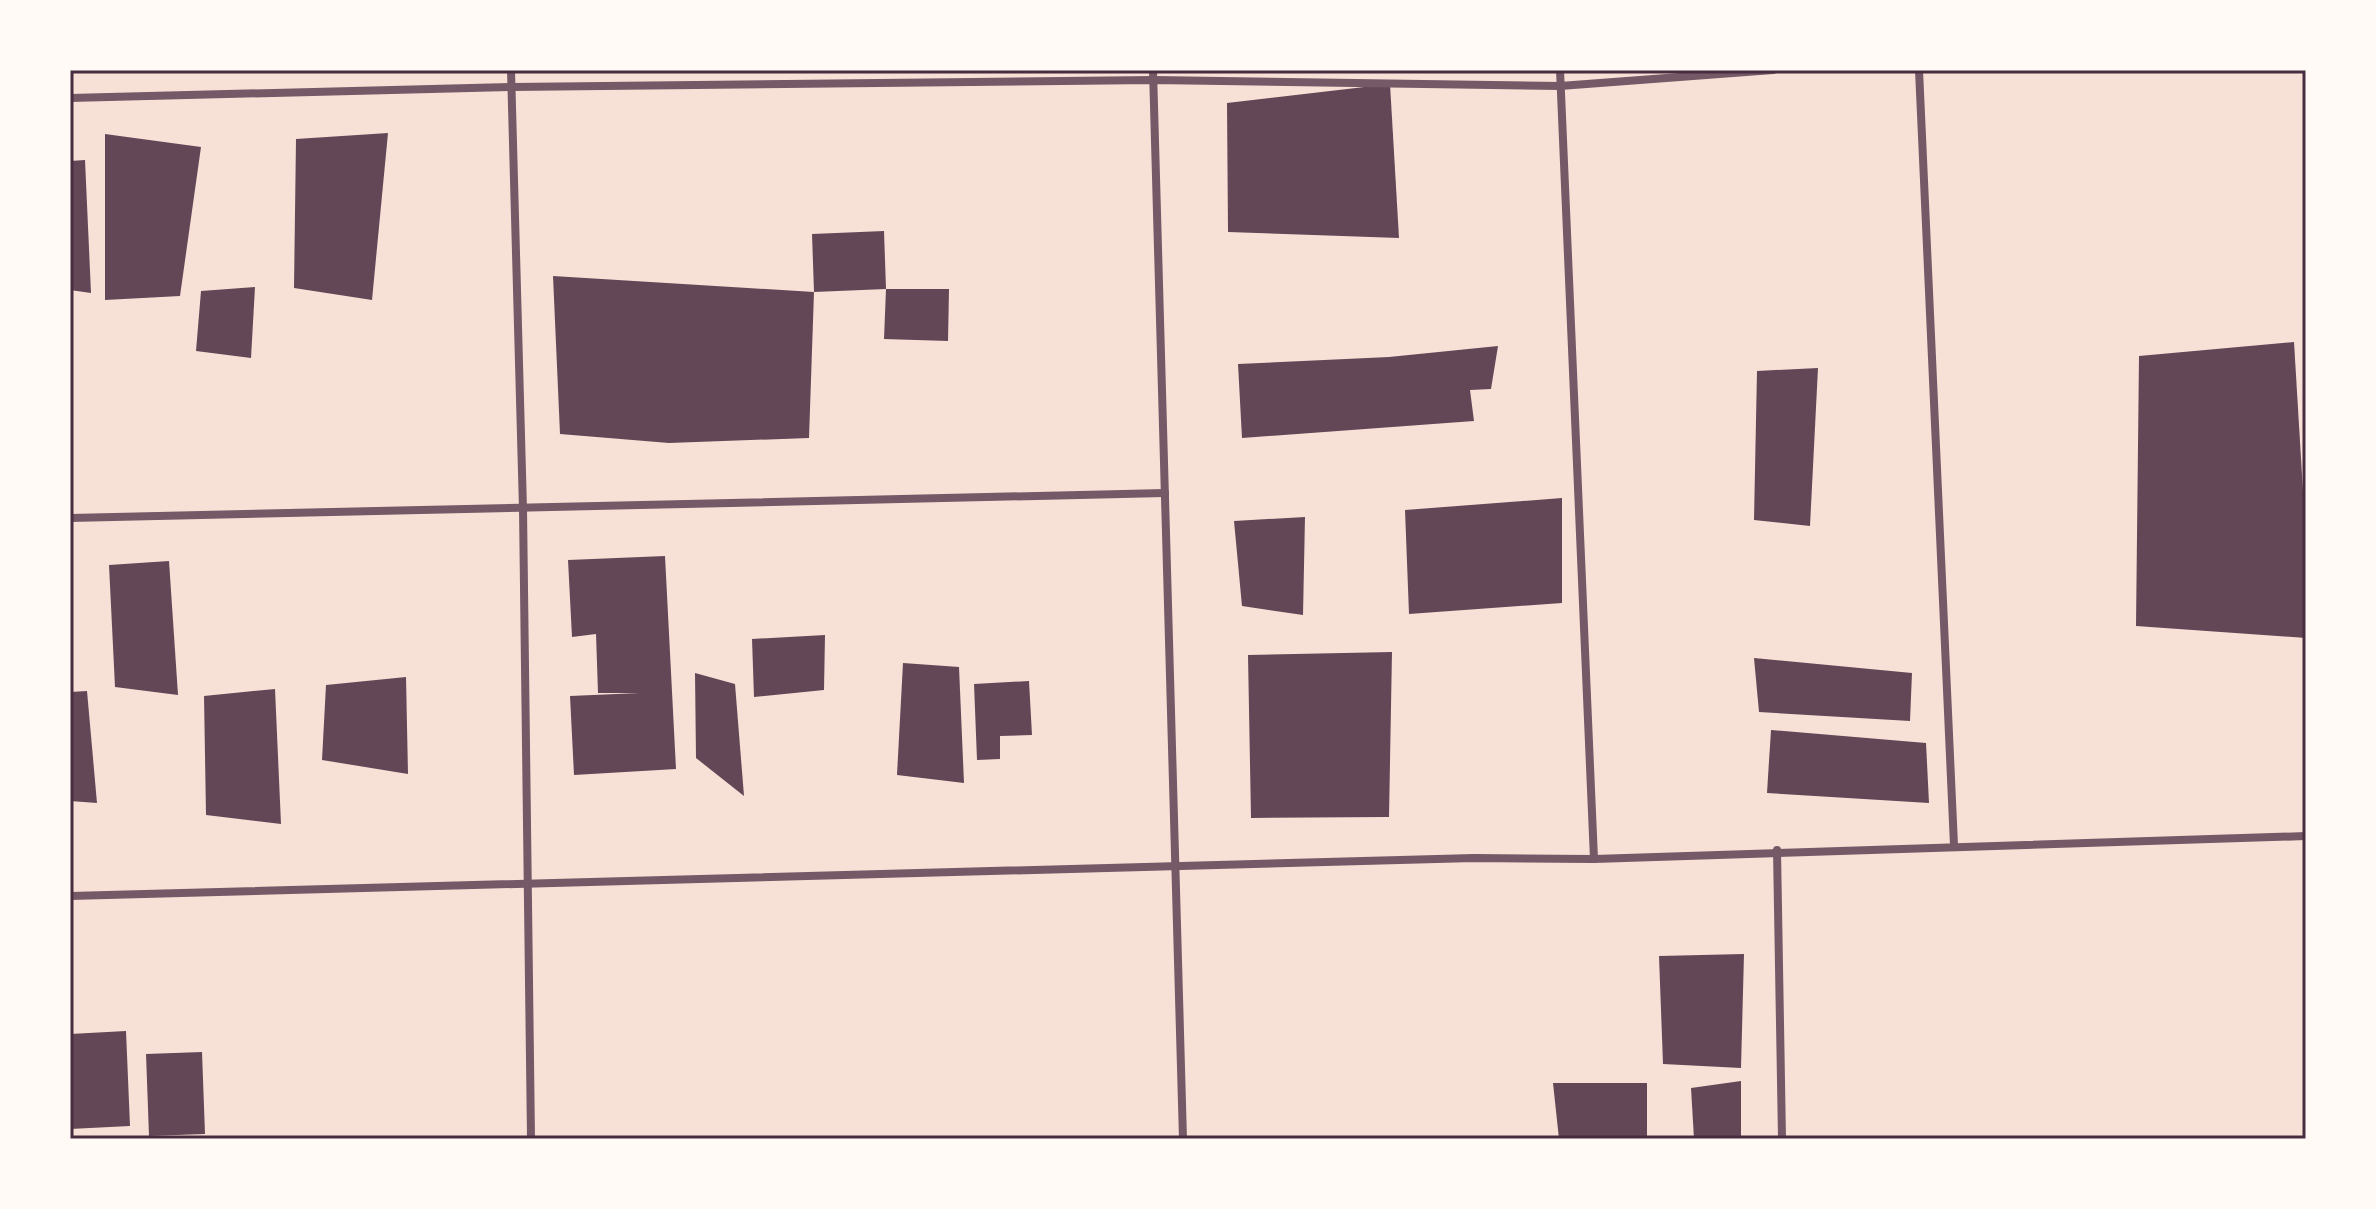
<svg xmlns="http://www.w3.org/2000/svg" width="2376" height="1209" font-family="Jost,sans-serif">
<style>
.building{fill:#644757}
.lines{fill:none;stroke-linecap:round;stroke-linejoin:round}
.minor{stroke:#755966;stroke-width:8}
.neatline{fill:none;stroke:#4a2c40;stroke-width:3}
</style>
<rect width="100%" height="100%" fill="#f7e1d7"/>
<g class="building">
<path d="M1390,84L1399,238L1228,232L1227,103Z"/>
<path d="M388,133L372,300L294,288L296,139Z"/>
<path d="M105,134L201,147L180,296L105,300Z"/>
<path d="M85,160L91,293L70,290V161Z"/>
<path d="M884,231L886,289L814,292L812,234Z"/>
<path d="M553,276L814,292L809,438L669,443L560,434Z"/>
<path d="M255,287L251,358L196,351L201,291Z"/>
<path d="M886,289H949L948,341L884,339Z"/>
<path d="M2294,342L2306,541V638L2136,626L2139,356Z"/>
<path d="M1498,346L1491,389L1470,390L1474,421L1242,438L1238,364L1389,357Z"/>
<path d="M1818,368L1810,526L1754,520L1757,371Z"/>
<path d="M1562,498V603L1409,614L1405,510Z"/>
<path d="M1305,517L1303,615L1242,606L1234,521Z"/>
<path d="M665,556L676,769L574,775L570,696L639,693H598L596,634L572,637L568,560Z"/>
<path d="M169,561L178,695L115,687L109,565Z"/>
<path d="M825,635L824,690L754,697L752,639Z"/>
<path d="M1392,652L1389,817L1251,818L1248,655Z"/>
<path d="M1754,658L1912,673L1910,721L1759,712Z"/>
<path d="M903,663L959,667L964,783L897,775Z"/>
<path d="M695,673L735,684L744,796L696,758Z"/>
<path d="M406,677L408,774L322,760L326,685Z"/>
<path d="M1029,681L1032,735L1000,736V759L977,760L974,684Z"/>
<path d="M275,689L281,824L206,815L204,696Z"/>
<path d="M87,691L97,803L70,801V692Z"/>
<path d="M1771,730L1926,743L1929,803L1767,793Z"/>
<path d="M1744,954L1741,1068L1663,1064L1659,956Z"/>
<path d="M126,1031L130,1126L70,1129V1034Z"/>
<path d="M202,1052L205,1134L149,1136L146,1054Z"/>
<path d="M1741,1081V1139H1694L1691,1088Z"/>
<path d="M1553,1083H1647V1139H1559Z"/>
</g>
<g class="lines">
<g class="minor">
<path d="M511,70L523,509L531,1139"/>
<path d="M1153,70L1183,1139"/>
<path d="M1560,70L1594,859"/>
<path d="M1919,70L1954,845"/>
<path d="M70,98L512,87L1154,80L1560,86L1773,70"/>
<path d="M70,518L1165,493"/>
<path d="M1777,850L1782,1139"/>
<path d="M70,896L1474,858L1594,859L2306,836"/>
</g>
</g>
<rect width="2376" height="1209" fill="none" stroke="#fffaf5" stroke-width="144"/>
<rect x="72" y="72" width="2232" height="1065" class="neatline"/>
</svg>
